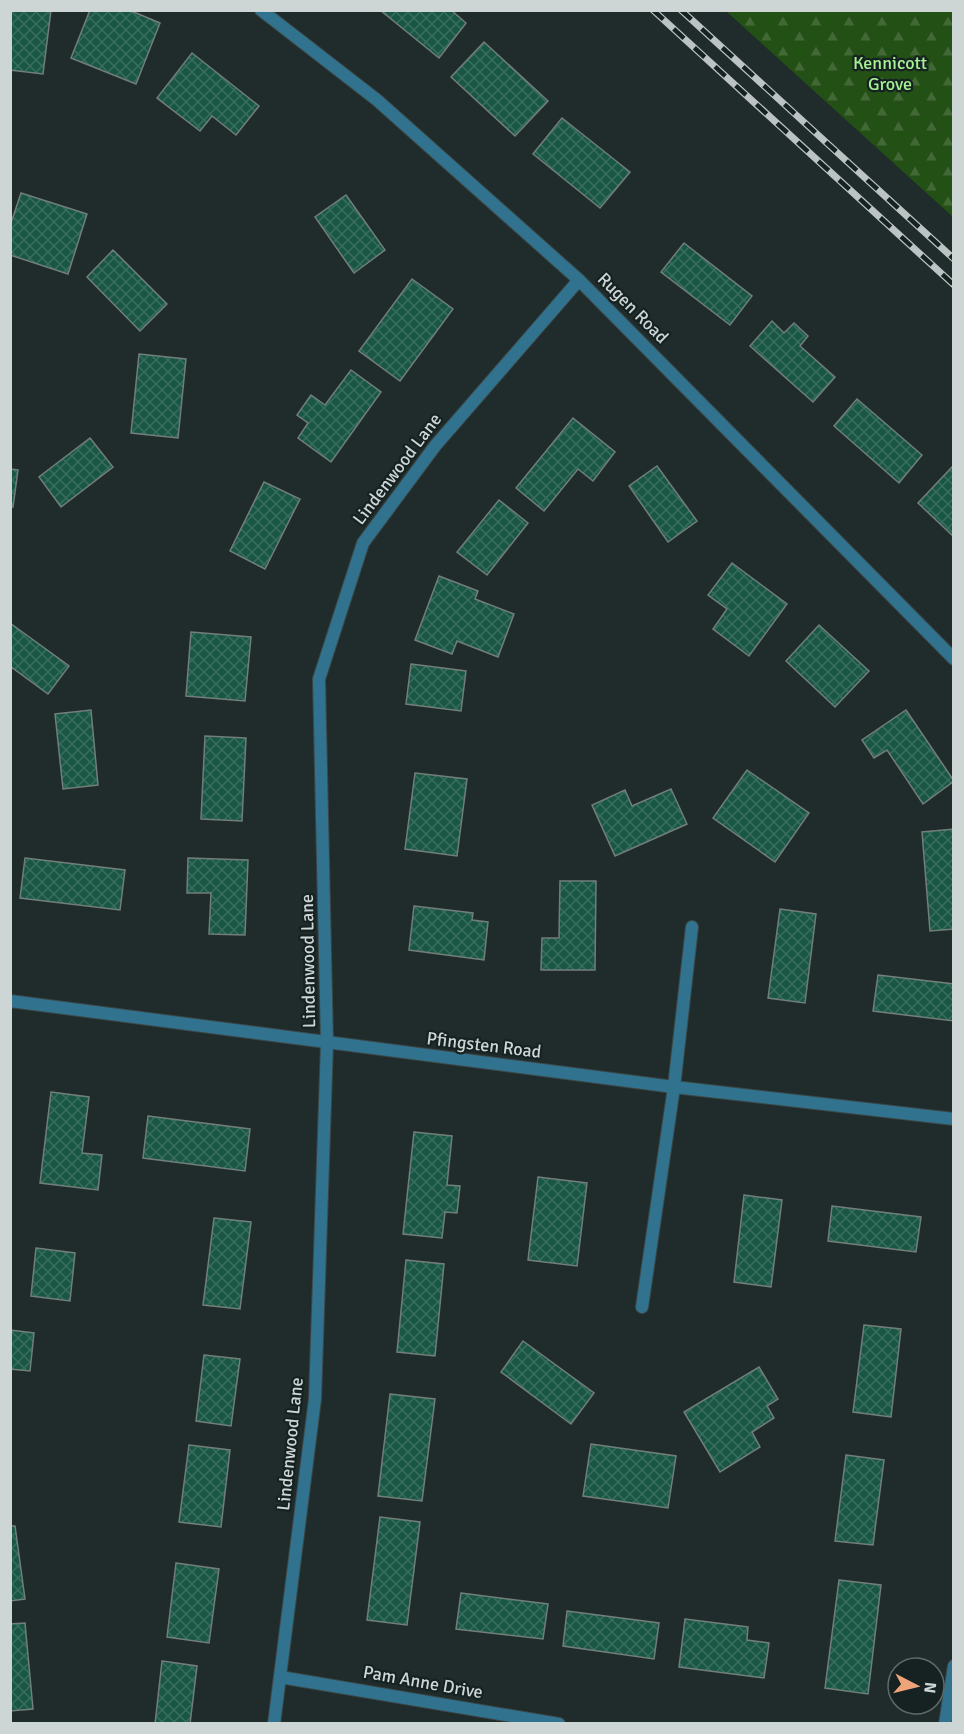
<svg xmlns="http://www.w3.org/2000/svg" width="964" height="1734" font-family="Signika,sans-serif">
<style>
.forest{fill:url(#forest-firs)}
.building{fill:url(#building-cross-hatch);stroke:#717e79;stroke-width:1.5}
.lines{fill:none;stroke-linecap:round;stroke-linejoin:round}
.minor-casing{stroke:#3c4747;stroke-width:14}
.minor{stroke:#31738f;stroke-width:12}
.rail-casing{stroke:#bbc3c3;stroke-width:7}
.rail{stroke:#162222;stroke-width:4.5;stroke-dasharray:14;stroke-linecap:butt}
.labels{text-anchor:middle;stroke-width:4.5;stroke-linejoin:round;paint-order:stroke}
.park-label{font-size:18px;fill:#a6f192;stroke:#162222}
.street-label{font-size:18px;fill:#cdd5d5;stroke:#162222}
</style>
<defs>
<pattern id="forest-firs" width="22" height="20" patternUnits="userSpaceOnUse" patternTransform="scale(1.5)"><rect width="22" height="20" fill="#235015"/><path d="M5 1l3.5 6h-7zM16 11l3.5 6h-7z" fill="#426836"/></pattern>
<pattern id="building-cross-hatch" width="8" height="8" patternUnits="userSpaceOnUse" patternTransform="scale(1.5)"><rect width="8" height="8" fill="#195744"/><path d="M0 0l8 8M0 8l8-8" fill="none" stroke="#396e5e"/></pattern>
</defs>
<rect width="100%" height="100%" fill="#202c2c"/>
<path class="forest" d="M726,11H953V217Z"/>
<g class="building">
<path d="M10,10H51L43,74L10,70Z"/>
<path d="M90,10H129L160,23L136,84L71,58Z"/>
<path d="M380,10H451L466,23L439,58Z"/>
<path d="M484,42L548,101L515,136L451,77Z"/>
<path d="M192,53L259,106L236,135L212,116L200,131L157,98Z"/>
<path d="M562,118L630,172L600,208L533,154Z"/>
<path d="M21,193L87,214L68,274L10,255V226Z"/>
<path d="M346,195L385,250L354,273L315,217Z"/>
<path d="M684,243L752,296L730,325L661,272Z"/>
<path d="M113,250L167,304L140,331L87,277Z"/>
<path d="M412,279L453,309L400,381L359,351Z"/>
<path d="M772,321L784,333L794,323L808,336L800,346L835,377L813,402L750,346Z"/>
<path d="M139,354L186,359L178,438L131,433Z"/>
<path d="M351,370L381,392L331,462L298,438L308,423L297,415L311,395L325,405Z"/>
<path d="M857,399L922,455L899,483L834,426Z"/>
<path d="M573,418L615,452L593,481L578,469L544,511L516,488Z"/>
<path d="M90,438L113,467L61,507L39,477Z"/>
<path d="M954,465V537L918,503Z"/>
<path d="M657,466L697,521L668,542L629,486Z"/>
<path d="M10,469L18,470L13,507H10Z"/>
<path d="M264,482L300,499L265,569L230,551Z"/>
<path d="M499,500L528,523L487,575L457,552Z"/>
<path d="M732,563L787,604L749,656L713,629L727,609L708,595Z"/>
<path d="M439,576L478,591L475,599L514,614L498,657L457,641L452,654L415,640Z"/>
<path d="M10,623L69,666L48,694L10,666Z"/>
<path d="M819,625L869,671L835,707L786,661Z"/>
<path d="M191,632L251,637L245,701L186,696Z"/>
<path d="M411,664L466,671L461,711L406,704Z"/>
<path d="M91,710L98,785L63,789L55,714Z"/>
<path d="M906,710L954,781L923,804L887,750L874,758L862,740Z"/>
<path d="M205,736L246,738L242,821L201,819Z"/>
<path d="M747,770L809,813L775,862L713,818Z"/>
<path d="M415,773L467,779L457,856L405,849Z"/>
<path d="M671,789L687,824L615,856L592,805L625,790L632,806Z"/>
<path d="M954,829V929L930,931L922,832Z"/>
<path d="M25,858L125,870L120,910L20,898Z"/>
<path d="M188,858L248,860L245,935L209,934L211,893H187Z"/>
<path d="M560,881H596L595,970H541L542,938H559Z"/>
<path d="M414,906L473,913L472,920L488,922L484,960L409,950Z"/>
<path d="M780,909L816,914L805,1003L768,998Z"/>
<path d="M878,975L954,984V1021L873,1011Z"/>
<path d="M51,1092L89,1097L82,1153L102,1155L98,1190L40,1183Z"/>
<path d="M148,1116L250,1129L245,1171L143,1158Z"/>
<path d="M414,1132L452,1136L447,1185L460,1186L457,1213L445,1212L442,1238L403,1234Z"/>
<path d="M538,1177L587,1183L577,1266L528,1260Z"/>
<path d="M744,1195L782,1200L771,1287L734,1282Z"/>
<path d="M832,1206L921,1217L916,1252L828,1241Z"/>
<path d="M214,1218L251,1222L240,1309L203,1305Z"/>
<path d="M36,1248L75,1253L70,1301L31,1296Z"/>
<path d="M406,1260L444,1264L435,1356L397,1352Z"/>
<path d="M864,1325L901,1329L891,1417L853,1412Z"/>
<path d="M10,1330L34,1333L30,1371L10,1369Z"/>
<path d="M523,1341L594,1393L571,1424L501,1372Z"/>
<path d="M204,1355L240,1359L231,1426L196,1421Z"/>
<path d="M759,1367L778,1399L767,1406L774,1418L752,1432L760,1447L720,1472L684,1412Z"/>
<path d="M390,1394L435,1399L422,1501L378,1496Z"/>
<path d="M591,1444L676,1456L668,1508L583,1496Z"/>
<path d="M189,1445L230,1450L221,1527L179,1522Z"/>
<path d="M846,1455L884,1460L873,1545L835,1541Z"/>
<path d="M380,1517L420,1522L407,1625L367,1620Z"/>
<path d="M10,1526H15L25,1599L10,1601Z"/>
<path d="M176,1563L219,1569L209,1643L167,1637Z"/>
<path d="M839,1580L881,1585L868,1694L825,1688Z"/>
<path d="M461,1593L548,1604L543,1639L456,1629Z"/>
<path d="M567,1611L659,1623L654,1659L563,1646Z"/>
<path d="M685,1619L748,1627L747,1640L769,1643L764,1678L679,1667Z"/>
<path d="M25,1623L33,1709L10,1711V1624Z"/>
<path d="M162,1661L197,1666L190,1724H155Z"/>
</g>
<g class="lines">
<g class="minor-casing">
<g id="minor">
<path d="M261,10L377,100L579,280L954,659"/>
<path d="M10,1001L674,1087L954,1119"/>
<path d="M642,1307L674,1087L692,927"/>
<path d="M280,1677L559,1724"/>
<path d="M274,1724L315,1399L327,1043L319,679L363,543L435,446L579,280"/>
<path d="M945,1724L954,1666"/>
</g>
</g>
<use href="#minor" class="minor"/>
<g class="rail-casing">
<g id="rail">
<path d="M653,10L954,285"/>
<path d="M681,10L954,259"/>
</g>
</g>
<use href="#rail" class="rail"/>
</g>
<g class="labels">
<g class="park-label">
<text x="890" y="69">Kennicott<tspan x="890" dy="21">Grove</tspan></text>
</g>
<g class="street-label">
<text transform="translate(633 308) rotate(45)" y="6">Rugen Road</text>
<text transform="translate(397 469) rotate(-53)" y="6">Lindenwood Lane</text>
<text transform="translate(308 961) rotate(-91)" y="6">Lindenwood Lane</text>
<text transform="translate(484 1045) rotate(7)" y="6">Pfingsten Road</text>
<text transform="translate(290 1444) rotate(-84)" y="6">Lindenwood Lane</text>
<text transform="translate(423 1682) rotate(10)" y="6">Pam Anne Drive</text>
</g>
</g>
<rect width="964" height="1734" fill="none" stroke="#cdd5d5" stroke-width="24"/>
<g transform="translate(916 1686) rotate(97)"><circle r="28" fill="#162222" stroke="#5f6a6a" stroke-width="1.5"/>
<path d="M0-4.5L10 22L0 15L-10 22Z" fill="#efa378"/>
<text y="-9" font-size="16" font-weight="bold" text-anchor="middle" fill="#cdd5d5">N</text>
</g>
</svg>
